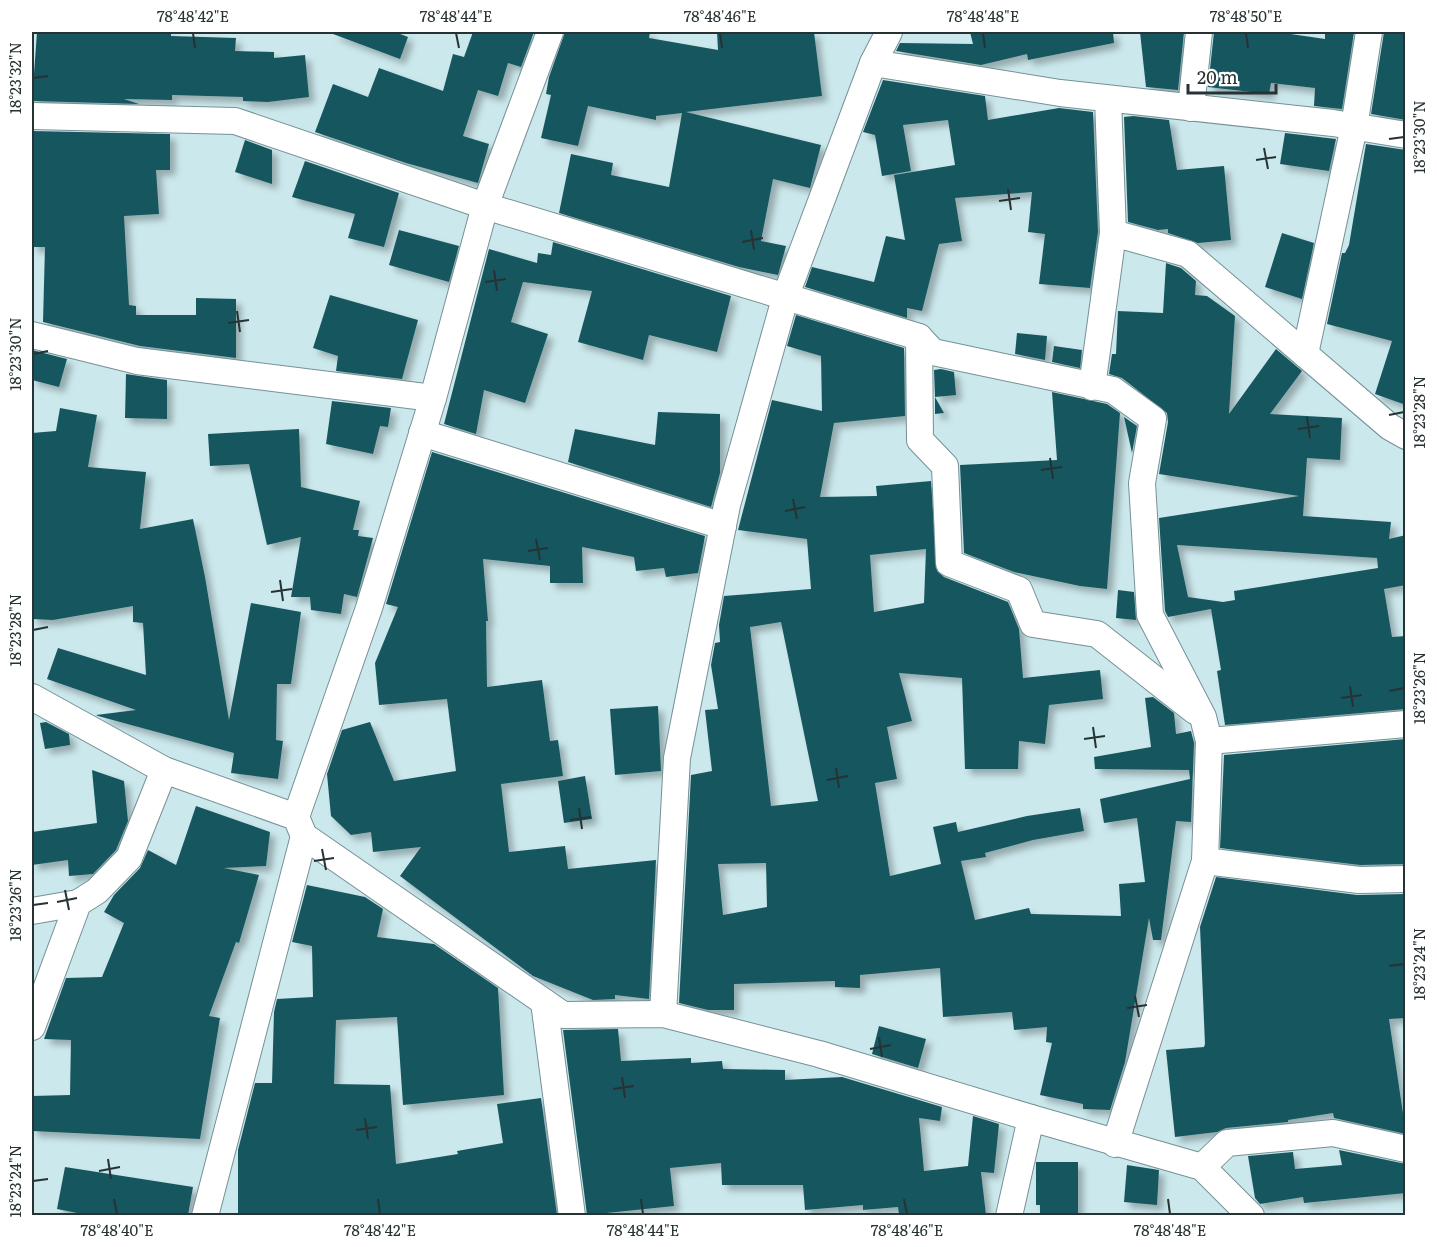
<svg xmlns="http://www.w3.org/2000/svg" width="1437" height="1247" font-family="Literata,serif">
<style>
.building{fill:#18575f;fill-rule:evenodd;filter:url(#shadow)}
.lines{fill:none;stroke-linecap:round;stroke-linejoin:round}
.street-casing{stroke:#769196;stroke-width:28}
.street{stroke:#fff;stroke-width:26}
.ticks{fill:none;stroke:#273234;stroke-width:2}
.neatline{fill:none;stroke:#273234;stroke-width:2}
.ticks-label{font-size:15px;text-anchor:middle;fill:#273234}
</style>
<defs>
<filter id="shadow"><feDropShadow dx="5.5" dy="5.5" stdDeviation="3" flood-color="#0004"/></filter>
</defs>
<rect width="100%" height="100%" fill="#cbe8ec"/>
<g class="building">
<path d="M37,32H171V36L236,38L235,51L274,52V58L305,55L309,97L268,102L243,101V97L172,95V100L124,99L139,104L32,101Z"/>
<path d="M334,32H395L408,37L400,59L333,34Z"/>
<path d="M473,32H534L521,67L508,63L498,96L478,90L463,136L489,144L478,183L406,163L315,132L333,84L368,97L379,68L443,91L453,54L464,57Z"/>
<path d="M565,32H650L649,38L718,50L717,32H814L822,96L686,112L821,145L810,188L773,179L761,241L786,246L778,275L739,267L559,213L571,154L613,163L611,175L669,187L682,113L656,116V120L588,106L578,146L541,138L551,95L546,94L549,77Z"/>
<path d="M970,32H1113L1114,43L1028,60L1027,54L981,65L896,51L900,43L973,44Z"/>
<path d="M1140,32H1184L1178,90L1146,87Z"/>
<path d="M1214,32H1277L1325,39V32H1354L1342,109L1314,106L1315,88L1271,83L1269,94L1208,87Z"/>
<path d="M1384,32H1406V120L1371,114Z"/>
<path d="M883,80L985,96L988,120L1059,108L1093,112L1098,232L1090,288L1039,284L1045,234L1028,232L1032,192L955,198L962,241L939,244L922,311L907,308V318L805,287L812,267L874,282L886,236L905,240L894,175L955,165L948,120L903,125L911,171L882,176L875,135L863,132Z"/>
<path d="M1133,116L1169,120L1177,170L1224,166L1231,240L1198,243L1168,233V229L1158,230L1128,222L1124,117Z"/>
<path d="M32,131L170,134V170H156L159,214L124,216L129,305L136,306V315H196V298L236,299V358L140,346L43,322L45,247H32Z"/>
<path d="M1285,133L1336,139L1329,171L1280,164Z"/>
<path d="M245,140L272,150V184L235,172Z"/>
<path d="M1366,144L1406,150V405L1375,394L1392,341L1327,324L1342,253H1345L1349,245Z"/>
<path d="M305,161L399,193L384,247L348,238L355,214L292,197Z"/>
<path d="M399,230L459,246L449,282L389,265Z"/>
<path d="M1282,233L1314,243L1302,299L1265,287Z"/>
<path d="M553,242L731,296L717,352L649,335L643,360L578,342L592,291L523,282L511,322L548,334L525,403L484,390L476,434L444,424L489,249L537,263L538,253L551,255Z"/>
<path d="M1166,263L1181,268L1196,281L1195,295L1207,296L1235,316L1229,414L1276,349L1302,371L1270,414L1342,418L1340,460L1307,458L1303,516L1391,522L1389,539L1406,535V585L1384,589L1392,637L1406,636V709L1225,725L1217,671L1221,670L1211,609L1168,617L1165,611L1159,518L1299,496L1159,474L1168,422L1167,413L1122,378L1109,374L1112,354H1116L1118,311L1163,313ZM1177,545L1377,558L1378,568L1234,591L1235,600L1223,602L1188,597Z"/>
<path d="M330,295L418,320L402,379L336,371L338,356L313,348Z"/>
<path d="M796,315L904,348L905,416L834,423L820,497L877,496L876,486L931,481L937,571L944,577L1008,602L1019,629L1023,678L1100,670L1103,699L1049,705L1045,744L1019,741L1018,769H965L962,678L899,673L912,721L887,727L897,779L875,783L890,876L941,864L933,827L956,822L958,832L1027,816L1080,808L1084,831L1033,840L985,853L986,857L961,861L975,920L1029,908L1031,914L1121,916L1119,884L1145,882L1137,818L1104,823L1100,799L1190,779L1189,770L1095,769L1094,757L1151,747L1145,698L1153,697L1174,713L1176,734L1191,731L1194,743L1191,822L1176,821L1161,940H1153L1149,918L1125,1062L1110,1110L1083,1109V1104L1040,1095L1052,1043L1046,1042L1047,1027L1014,1030L1012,1012L943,1017L940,968L860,975V988L835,987V981L734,984V1010H708L679,1003L691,775L712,771L705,710L718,709L711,665L715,643L720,642L719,625L724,596L811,589L807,539L738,530L772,400L822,411L821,356L787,346ZM926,549L924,603L874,612L870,555ZM781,622L818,801L771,806L750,627ZM766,863L767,907L723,915L718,864Z"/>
<path d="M1017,333L1047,336L1045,360L1015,354Z"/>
<path d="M1054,346L1082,350L1080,368L1052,362Z"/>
<path d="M32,350L67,359L59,387L32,380Z"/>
<path d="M941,369L954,372L956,395L935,397L934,370Z"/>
<path d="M126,374L167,380V419L125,418Z"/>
<path d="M1052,392L1107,404L1120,413L1107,589L1080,586L1014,572L964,553L960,465L1057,460Z"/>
<path d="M935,397L944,413L935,414Z"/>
<path d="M332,401L391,408L388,427L380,426L373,454L326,444Z"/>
<path d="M60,408L97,415L88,467L146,472L140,529L193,519L205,577L229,720L251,603L301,612L291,684H277L276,740L283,741L278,779L231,773L234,753L98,716L96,715L136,710L47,679L58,648L146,675L143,623L133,622V606L53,620L32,619V433L56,431Z"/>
<path d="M658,412L720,414V473L711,507L568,462L575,429L655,445Z"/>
<path d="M1124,417L1137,426L1132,453Z"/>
<path d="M299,429L301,487L360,501L353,530H359L358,536L373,538L357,597L344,594L341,614L311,610L310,597H291L301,537L267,545L249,464L210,466L208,434Z"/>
<path d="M432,452L705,536L698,573L666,577L664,568L636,571L634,557L582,547L583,583H550V566L483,559L488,621H486L487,687L542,680L550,741L558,740L563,776L501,784L509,852L565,846L568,869L656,860L649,999L615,995V999L593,1000L533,976L400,876L421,847L373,852L371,832L351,835L331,816L327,774L342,730L370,722L394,781L456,771L447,699L379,705L375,663L398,607L386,604Z"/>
<path d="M1118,590L1134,592L1136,620L1116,618Z"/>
<path d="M658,706L661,771L615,775L610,709Z"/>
<path d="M46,722L69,734L70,745L45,749L40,723Z"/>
<path d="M1406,739V864L1360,865L1220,848L1224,755Z"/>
<path d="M92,770L124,781L128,821L116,850L93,874L69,876L68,860L32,865V832L97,823Z"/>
<path d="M585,776L592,819L564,823L558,781Z"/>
<path d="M196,806L270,832L266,866L224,868L259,875L239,943L236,942L209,1016L220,1018L200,1139L32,1131V1096L70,1095L71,1040L44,1039L66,978L102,977L124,923L104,912L114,895L140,868L148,850L176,865Z"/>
<path d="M1216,877L1357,895L1406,894V1018L1389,1019L1406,1134L1334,1118L1333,1113L1288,1120V1122L1226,1128L1217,1132L1175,1137L1166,1050L1204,1047L1205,1044L1200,927Z"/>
<path d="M307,885L365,897L383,909L377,937L434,944L498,988L504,1095L403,1105L397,1017L336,1020L334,1084L390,1085L396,1164L458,1154L457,1151L503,1143L497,1104L541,1098L557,1215H238V1150L255,1083H272L274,1012L277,999L313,997L312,946L292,942Z"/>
<path d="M879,1026L926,1039L918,1068L872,1054Z"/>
<path d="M618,1029L621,1061L691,1058V1063L722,1061L723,1069L785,1070V1080L842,1077L942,1107L940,1121L919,1118L924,1171L968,1166L973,1116L999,1124L994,1173L981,1172L986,1215H899L898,1207L863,1210V1205L805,1210L803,1185H722L721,1163L670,1168L674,1206L587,1215L563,1030Z"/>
<path d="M1339,1150L1406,1164V1193L1304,1203L1303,1197L1260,1204L1255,1198L1248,1156L1293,1152L1295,1169L1342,1165Z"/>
<path d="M1036,1162H1078V1215H1040V1205H1036Z"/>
<path d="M1127,1165L1159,1170L1157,1205L1124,1202Z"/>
<path d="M65,1167L193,1187L188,1215H77V1213L57,1209Z"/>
</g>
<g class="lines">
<g class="street-casing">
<g id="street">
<path d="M873,63L1060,93L1333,123L1406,135"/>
<path d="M1108,99L1113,233"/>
<path d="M1191,108L1199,32"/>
<path d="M32,116L235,121L485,206L919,337L933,352L1113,390L1153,419L1142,483L1150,615L1203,717L1209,741L1205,861L1115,1144"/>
<path d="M32,335L137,361L433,398"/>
<path d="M919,337L920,440L945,466L949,563L1019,590L1033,624L1097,634L1195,711"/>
<path d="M1305,354L1354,127L1369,32"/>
<path d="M1092,387L1113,233L1188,254L1390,427L1406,436"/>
<path d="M422,433L723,526"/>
<path d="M32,697L164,770L296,817L304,836L563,1015L663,1014L819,1054L1031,1118"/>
<path d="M1209,741L1406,724"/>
<path d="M296,817L369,608L433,398L485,206L550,32"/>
<path d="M1205,861L1359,880L1406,879"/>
<path d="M32,911L78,903"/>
<path d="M544,1002L572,1216"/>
<path d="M663,1014L677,758L727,505L786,295L873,63L889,32"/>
<path d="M32,1027L78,903L97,891L129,858L164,770V774"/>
<path d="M1202,1167L1227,1143L1333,1133L1406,1149"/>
<path d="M205,1216L304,836"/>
<path d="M1009,1216L1031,1118L1202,1167L1251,1216"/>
</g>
</g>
<use href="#street" class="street"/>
</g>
<path class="ticks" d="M193,33L195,48M456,33L459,48M720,33L722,48M983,33L985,48M1246,33L1248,48M33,78L48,76M1389,139L1404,137M1264,148L1268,169M1256,160L1276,157M1008,189L1011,210M999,201L1020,198M751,230L754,250M742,242L763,238M494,270L497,291M485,282L506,279M237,311L240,332M228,323L249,320M33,354L48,351M1389,415L1404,412M1307,417L1310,438M1298,429L1319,426M1050,458L1053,479M1041,470L1062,467M793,499L797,519M785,511L805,507M536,539L540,560M528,551L548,548M280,580L283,601M271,592L292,589M33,630L48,627M1350,686L1353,707M1389,691L1404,688M1341,698L1362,695M1093,727L1096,748M1084,739L1105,736M836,768L839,788M827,780L848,776M579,808L582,829M570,820L591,817M322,849L326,870M314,861L334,858M65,890L69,910M57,902L77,898M33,905L48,903M1389,966L1404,964M1135,996L1139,1017M1127,1008L1147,1005M879,1037L882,1057M870,1049L891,1045M622,1077L625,1098M613,1089L634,1086M365,1118L368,1139M356,1130L377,1127M108,1159L111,1179M99,1171L120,1167M33,1181L48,1179M114,1199L117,1214M378,1199L380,1214M641,1199L643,1214M904,1199L907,1214M1168,1199L1170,1214"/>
<rect width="1437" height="1247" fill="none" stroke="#ffffff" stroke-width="66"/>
<path d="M1188 84v9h88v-9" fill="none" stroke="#273234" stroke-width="3"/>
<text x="1197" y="84" font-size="18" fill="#273234" stroke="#ffffff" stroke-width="4.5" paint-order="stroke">20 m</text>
<rect x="33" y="33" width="1371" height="1181" class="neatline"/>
<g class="ticks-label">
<text x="193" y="22">78°48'42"E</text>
<text x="456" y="22">78°48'44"E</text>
<text x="720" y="22">78°48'46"E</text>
<text x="983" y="22">78°48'48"E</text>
<text x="1246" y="22">78°48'50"E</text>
<text transform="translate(16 78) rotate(-90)" y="5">18°23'32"N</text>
<text transform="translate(1420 137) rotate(-90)" y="5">18°23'30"N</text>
<text transform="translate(16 354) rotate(-90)" y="5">18°23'30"N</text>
<text transform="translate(1420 412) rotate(-90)" y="5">18°23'28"N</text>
<text transform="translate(16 630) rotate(-90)" y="5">18°23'28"N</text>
<text transform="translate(1420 688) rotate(-90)" y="5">18°23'26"N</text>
<text transform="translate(16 905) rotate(-90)" y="5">18°23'26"N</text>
<text transform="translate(1420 964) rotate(-90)" y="5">18°23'24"N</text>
<text transform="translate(16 1181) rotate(-90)" y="5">18°23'24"N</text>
<text x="117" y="1236">78°48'40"E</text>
<text x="380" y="1236">78°48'42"E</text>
<text x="643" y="1236">78°48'44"E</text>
<text x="907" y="1236">78°48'46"E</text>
<text x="1170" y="1236">78°48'48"E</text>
</g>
</svg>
